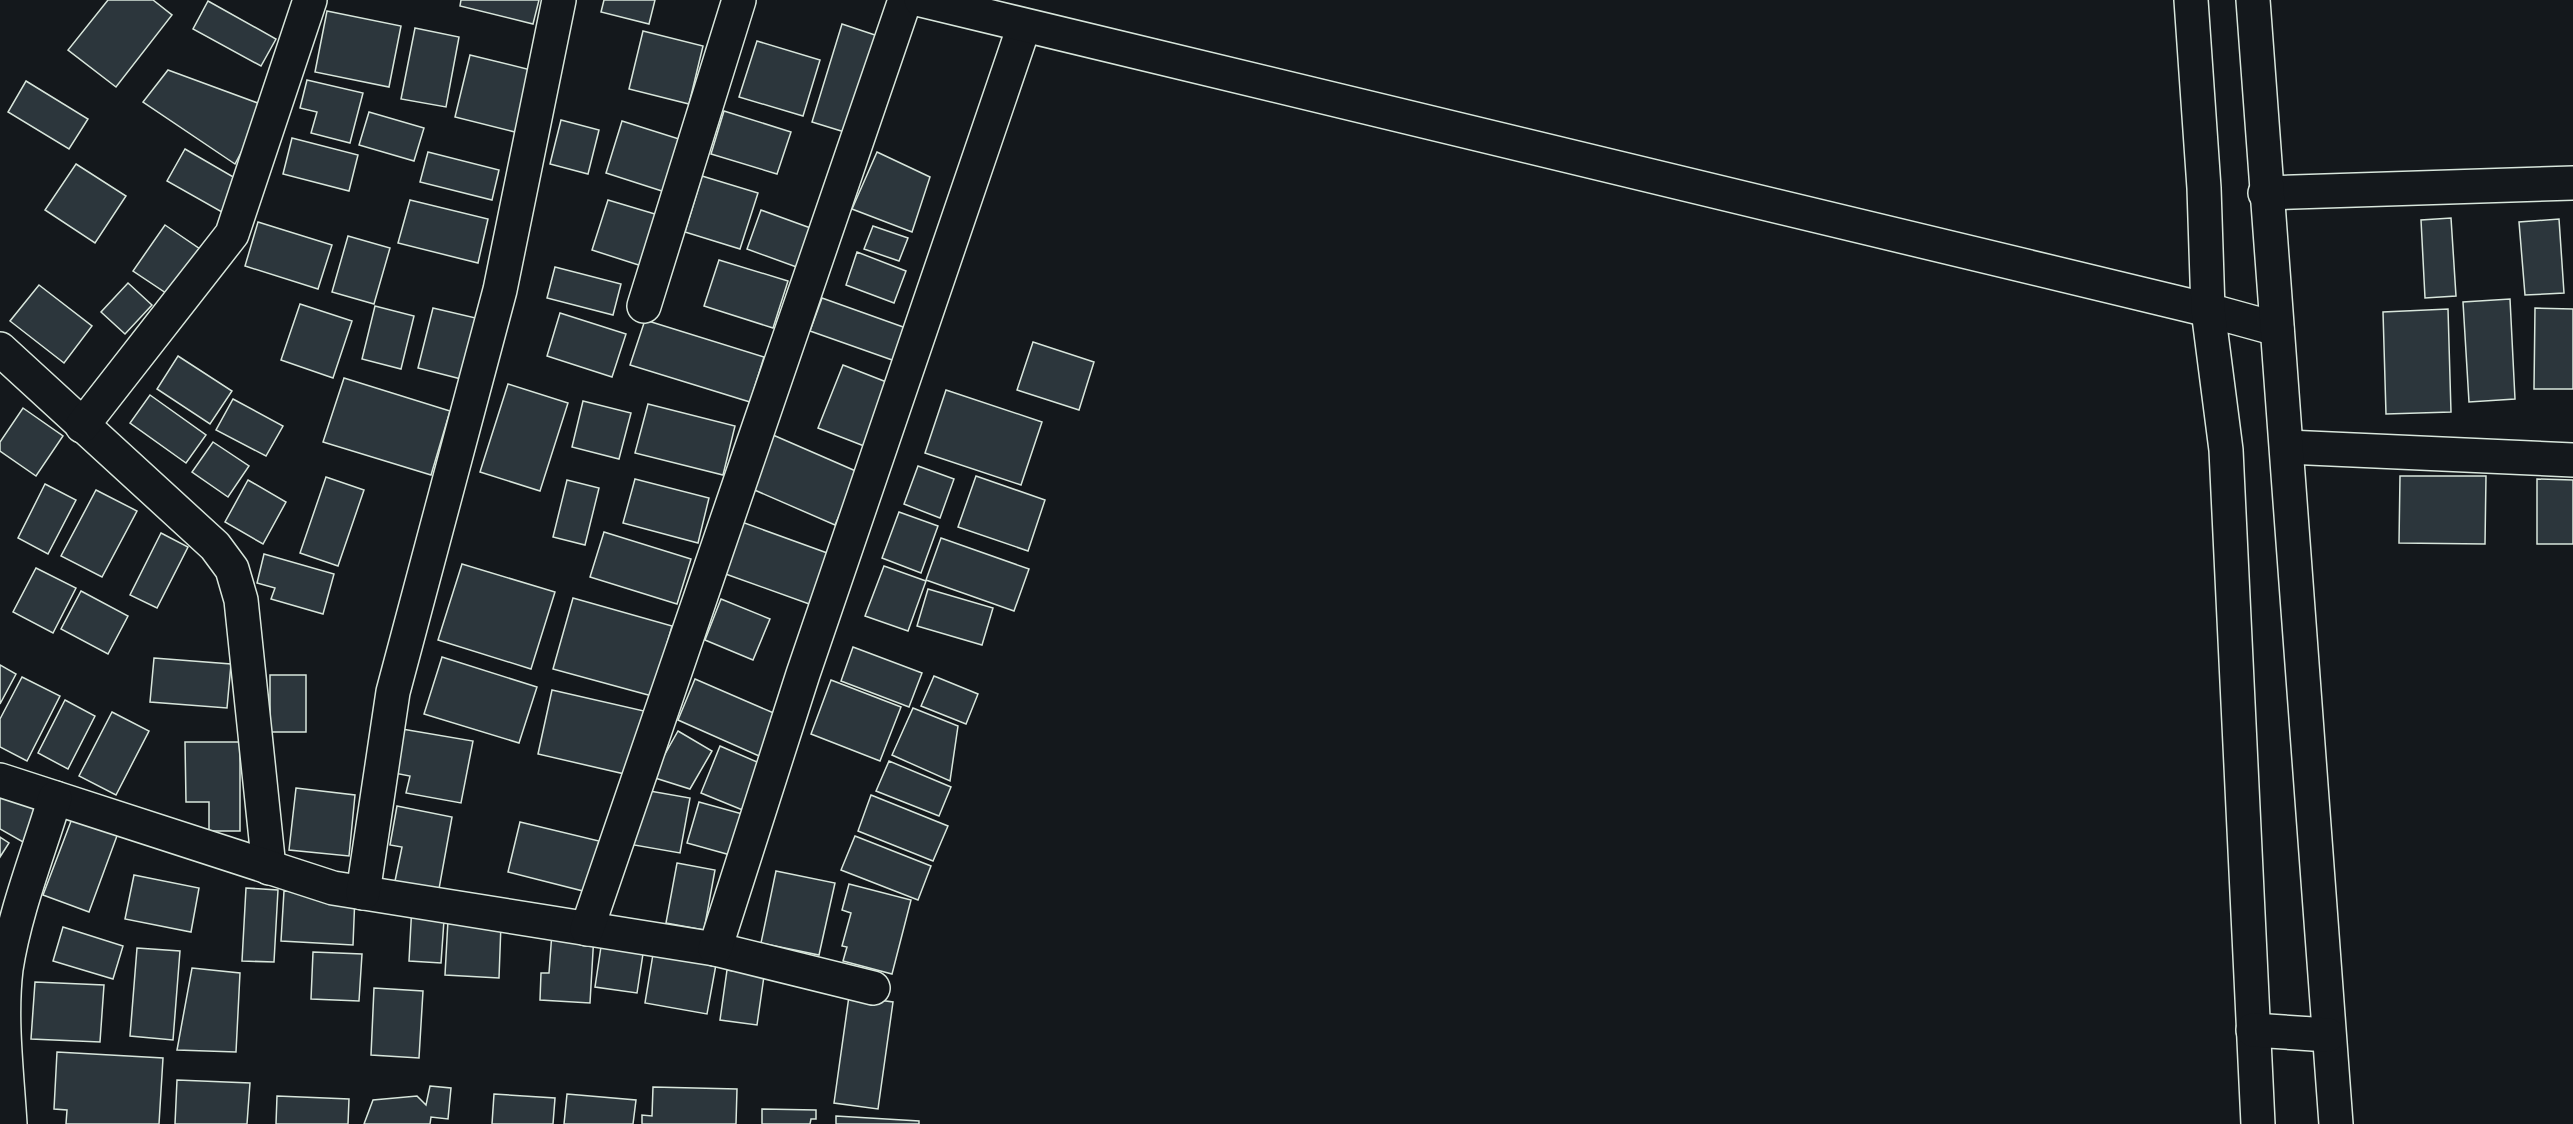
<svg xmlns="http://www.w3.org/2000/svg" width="2573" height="1124" font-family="'Titillium Web',sans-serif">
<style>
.building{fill:#2c363c;stroke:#d8e6dc;stroke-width:1.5}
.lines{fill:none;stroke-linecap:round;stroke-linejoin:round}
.street-casing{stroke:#d8e6dc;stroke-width:36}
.secondary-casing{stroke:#d8e6dc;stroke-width:36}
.highway-casing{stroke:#d8e6dc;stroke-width:36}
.street{stroke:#14181c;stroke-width:33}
.secondary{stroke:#14181c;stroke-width:33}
.highway{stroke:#14181c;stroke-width:33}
</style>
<rect width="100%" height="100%" fill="#14181c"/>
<g class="building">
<path d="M108,0H153L172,15L116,87L68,50Z"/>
<path d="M461,0H539L533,24L460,6Z"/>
<path d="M604,0H655L649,24L601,12Z"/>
<path d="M208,1L276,39L261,66L193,29Z"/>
<path d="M327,11L401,26L389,87L315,72Z"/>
<path d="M842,24L881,37L851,134L812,122Z"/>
<path d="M415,28L459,37L446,107L401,99Z"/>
<path d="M643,31L703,46L689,104L629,89Z"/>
<path d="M757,41L820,60L803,116L739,97Z"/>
<path d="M470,55L531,70L515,132L455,117Z"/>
<path d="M168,70L266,106L235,164L143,102Z"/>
<path d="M307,80L363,93L350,143L311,133L317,112L300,108Z"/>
<path d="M26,81L88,119L69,149L8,112Z"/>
<path d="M724,111L791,132L777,174L711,154Z"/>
<path d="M369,112L424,128L414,161L359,145Z"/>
<path d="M561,120L599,130L588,174L550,164Z"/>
<path d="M622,121L679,139L665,192L606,173Z"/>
<path d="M292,138L358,155L349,191L283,174Z"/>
<path d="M185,149L254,189L236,220L167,181Z"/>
<path d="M428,152L499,170L492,200L420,182Z"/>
<path d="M877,152L930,177L912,232L852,209Z"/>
<path d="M76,164L126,196L95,243L45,210Z"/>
<path d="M702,176L758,193L740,249L685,232Z"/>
<path d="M410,200L488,219L478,263L398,243Z"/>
<path d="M608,200L665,217L648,268L592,250Z"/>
<path d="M761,210L816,230L802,269L747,249Z"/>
<path d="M2451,218L2456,296L2425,298L2421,220Z"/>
<path d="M2559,219L2564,293L2525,295L2519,222Z"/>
<path d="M258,222L332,245L318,289L245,266Z"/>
<path d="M165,225L200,249L169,295L133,271Z"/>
<path d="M873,226L908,238L899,261L864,249Z"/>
<path d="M348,236L390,248L374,304L332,292Z"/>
<path d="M857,252L906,271L894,303L846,285Z"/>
<path d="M719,260L788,281L773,328L704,306Z"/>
<path d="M555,267L621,284L613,315L547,298Z"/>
<path d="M128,283L152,305L125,334L101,312Z"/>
<path d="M39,285L92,326L64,363L10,321Z"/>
<path d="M822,298L906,328L895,361L810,331Z"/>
<path d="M2510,299L2515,399L2469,402L2463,302Z"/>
<path d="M300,304L352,321L333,378L281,360Z"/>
<path d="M375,306L414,316L401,369L362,359Z"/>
<path d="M433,308L480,319L465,380L418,368Z"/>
<path d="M2535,308L2573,309V389H2534Z"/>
<path d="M2448,309L2451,412L2386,414L2383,312Z"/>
<path d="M560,313L626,334L612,377L547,356Z"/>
<path d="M645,320L764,357L750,402L630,365Z"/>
<path d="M1033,342L1094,362L1079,410L1017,390Z"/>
<path d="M178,356L232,391L210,424L157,389Z"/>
<path d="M843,365L889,383L864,446L818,428Z"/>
<path d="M344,378L450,411L431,475L323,442Z"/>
<path d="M508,384L568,403L540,491L480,472Z"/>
<path d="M946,390L1042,422L1021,485L925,453Z"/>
<path d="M150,395L206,435L186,463L130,423Z"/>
<path d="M233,399L283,426L266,456L216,430Z"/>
<path d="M583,401L631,413L619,459L572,447Z"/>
<path d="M648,404L735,426L723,475L635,453Z"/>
<path d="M23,408L63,436L36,476L0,451V442Z"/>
<path d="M773,435L858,472L835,525L750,488Z"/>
<path d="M213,442L249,466L228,497L192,472Z"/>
<path d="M918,466L954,479L940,518L904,504Z"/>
<path d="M976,476L1045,500L1028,551L958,527Z"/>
<path d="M2400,476H2486L2485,544L2399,543Z"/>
<path d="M326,477L364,490L338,566L300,553Z"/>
<path d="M635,479L709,498L698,543L623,523Z"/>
<path d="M2537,479L2573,480V544H2537Z"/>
<path d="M248,480L286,502L263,544L225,522Z"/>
<path d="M567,480L599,488L585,545L553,537Z"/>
<path d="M45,484L76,500L48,554L18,538Z"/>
<path d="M96,490L137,511L102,577L61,556Z"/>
<path d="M899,512L938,526L921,573L882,558Z"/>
<path d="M739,521L830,554L812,605L720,572Z"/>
<path d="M604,532L691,559L677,604L590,577Z"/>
<path d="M161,533L188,547L157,608L130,595Z"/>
<path d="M941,538L1029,569L1014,611L926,580Z"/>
<path d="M264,554L334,574L323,614L271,599L275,588L257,583Z"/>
<path d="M462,564L555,592L531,669L438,640Z"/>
<path d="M884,566L926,581L908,631L865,616Z"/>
<path d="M36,568L76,588L53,633L13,612Z"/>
<path d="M928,589L993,608L982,645L917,626Z"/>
<path d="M81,591L128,616L108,654L61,629Z"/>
<path d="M573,598L672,626L652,696L553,669Z"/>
<path d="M721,599L770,619L753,660L705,640Z"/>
<path d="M853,647L922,673L909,707L841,681Z"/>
<path d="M442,657L537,687L519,743L424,714Z"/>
<path d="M154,658L231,664L227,708L150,702Z"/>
<path d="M0,665L16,674L0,704Z"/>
<rect x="270" y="675" width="36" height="57"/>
<path d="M934,676L978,694L966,724L921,706Z"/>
<path d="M22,677L60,696L27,761L0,747V719Z"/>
<path d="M695,679L776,714L759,756L678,720Z"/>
<path d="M831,680L901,707L880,761L811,734Z"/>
<path d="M552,690L644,711L629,775L538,754Z"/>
<path d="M65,700L95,716L68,769L38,753Z"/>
<path d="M913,708L958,726L950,781L892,755Z"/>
<path d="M112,712L149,731L116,795L79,776Z"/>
<path d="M402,729L473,741L461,803L406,793L410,776L394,773Z"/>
<path d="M678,731L712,751L690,789L652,777Z"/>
<path d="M185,742H240V831H209V802H186Z"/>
<path d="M720,746L764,765L745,811L701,793Z"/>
<path d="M889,761L951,787L939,816L876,791Z"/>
<path d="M0,784L41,807L23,842L0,829Z"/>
<path d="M296,788L355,795L349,856L289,850Z"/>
<path d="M644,790L690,798L680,853L634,845Z"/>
<path d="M871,795L948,826L933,861L858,831Z"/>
<path d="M699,802L746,815L734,856L687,843Z"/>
<path d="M397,806L452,817L439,889L395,881L402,847L390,845Z"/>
<path d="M76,808L121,825L89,912L43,895Z"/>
<path d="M520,822L599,841L587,892L508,872Z"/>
<path d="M855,836L931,866L918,900L841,870Z"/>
<path d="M0,837L9,843L0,857Z"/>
<path d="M677,863L715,870L704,930L666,923Z"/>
<path d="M776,871L835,883L819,955L761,943Z"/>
<path d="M134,875L199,888L191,932L125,919Z"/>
<path d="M849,884L911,900L892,974L843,961L847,947L842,946L851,913L842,910Z"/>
<path d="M246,888L278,890L274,962L242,961Z"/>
<path d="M284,891L355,895L353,945L281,941Z"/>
<path d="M412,904L445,906L441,963L409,961Z"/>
<path d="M448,920L501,924L499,978L445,975Z"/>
<path d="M63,927L123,946L113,979L53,961Z"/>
<path d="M552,932L594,934L590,1003L540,1000L541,973H549Z"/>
<path d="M602,940L644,947L637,993L595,987Z"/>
<path d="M137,948L180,951L173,1040L130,1036Z"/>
<path d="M654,948L717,959L707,1014L645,1003Z"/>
<path d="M313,952L362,954L359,1001L311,999Z"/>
<path d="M192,968L240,973L236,1052L177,1050Z"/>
<path d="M727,970L764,976L757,1025L720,1020Z"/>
<path d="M35,982L104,985L100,1042L31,1039Z"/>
<path d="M374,988L423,991L419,1058L371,1055Z"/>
<path d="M849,996L893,1002L878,1109L834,1103Z"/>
<path d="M57,1052L163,1058L159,1124H66L67,1110L54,1109Z"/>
<path d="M177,1080L250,1083L247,1124H175Z"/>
<path d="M430,1086L451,1088L448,1119L431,1117L430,1124H364L373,1100L417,1096L426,1105Z"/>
<path d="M653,1087L737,1089L736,1124H642V1115L652,1116Z"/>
<path d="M494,1094L555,1098L553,1124H492Z"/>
<path d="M567,1094L636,1100L633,1124H564Z"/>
<path d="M277,1096L349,1099L348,1124H276Z"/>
<path d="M762,1109L816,1110V1119H811L810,1124H762Z"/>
<path d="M836,1116L919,1121V1124H836Z"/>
</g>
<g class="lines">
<g class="street-casing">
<g id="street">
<path d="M2265,193L2573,183"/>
<path d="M644,306L739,0"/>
<path d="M0,349L215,546L232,569L241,600L269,868"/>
<path d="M82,426L232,234L310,0"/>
<path d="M2287,447L2573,460"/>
<path d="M0,780L333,888L715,949L873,988"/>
<path d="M363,893L393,692L500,290L559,0"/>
<path d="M587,929L905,0"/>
<path d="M715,949L803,674L1024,26"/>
<path d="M10,1124C7,1073 0,1019 6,969C15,911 38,854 55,798"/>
</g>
</g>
<g class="secondary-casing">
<path id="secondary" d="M921,0L2208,310L2277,329"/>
</g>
<g class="highway-casing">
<g id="highway">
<path d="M2191,0L2204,188L2208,310L2226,450L2258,1124"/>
<path d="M2253,0L2336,1124"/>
<path d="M2253,1030L2328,1035"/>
</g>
</g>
<use href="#street" class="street"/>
<use href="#secondary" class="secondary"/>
<use href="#highway" class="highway"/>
</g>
</svg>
